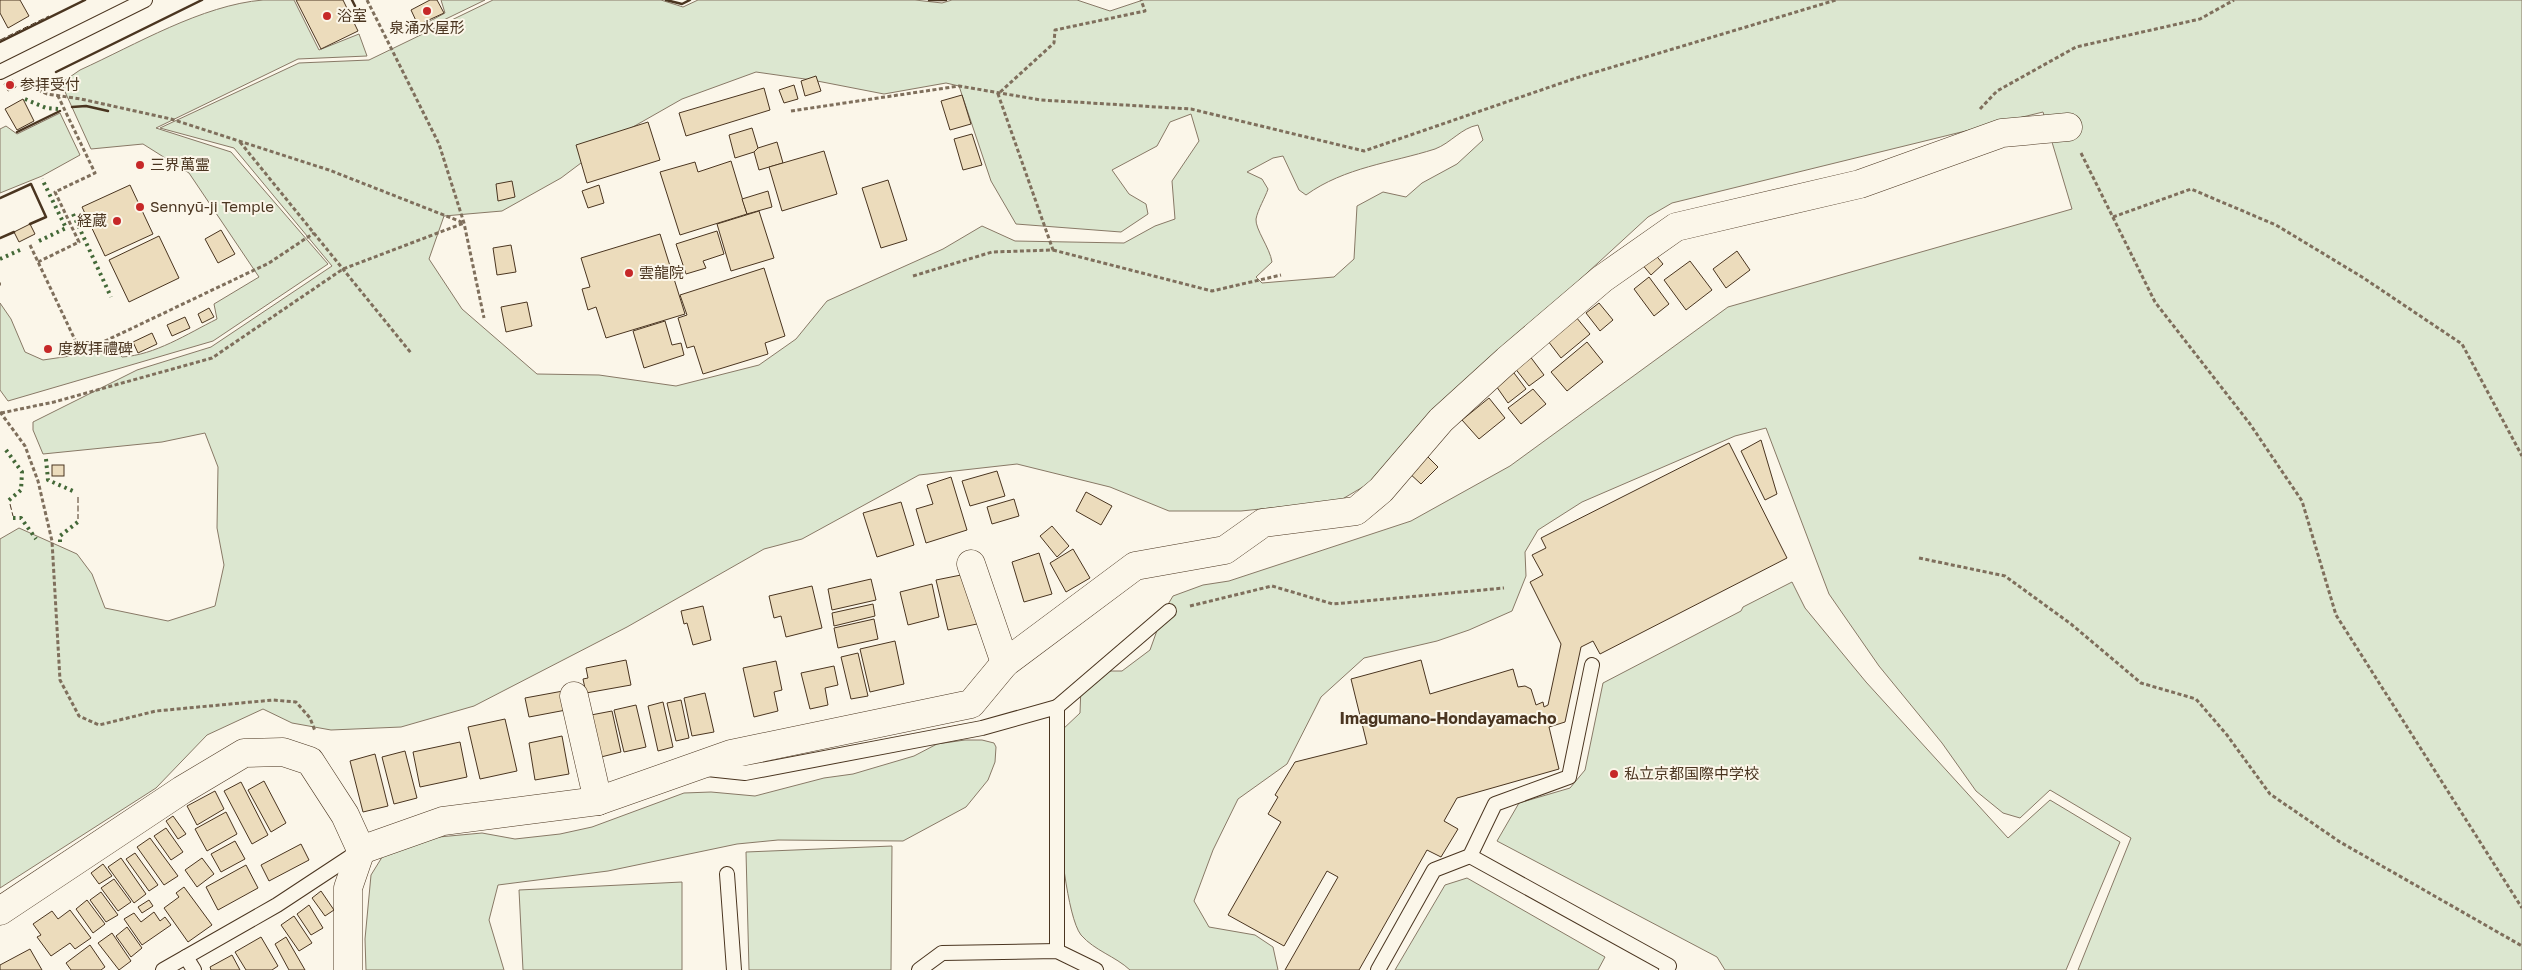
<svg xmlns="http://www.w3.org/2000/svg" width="2522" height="970" font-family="'Golos Text','Noto Sans JP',sans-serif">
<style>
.green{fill:#dce7d0;stroke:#887966;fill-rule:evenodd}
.building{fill:#ecdcbc;stroke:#4a3520}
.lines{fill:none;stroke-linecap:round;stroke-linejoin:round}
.lane-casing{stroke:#4a3520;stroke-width:16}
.street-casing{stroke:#4a3520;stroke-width:29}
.path{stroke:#7f6f5c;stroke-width:3;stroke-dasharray:4 2.5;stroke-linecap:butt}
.lane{stroke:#fbf6e9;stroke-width:14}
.street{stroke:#fbf6e9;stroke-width:28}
.hedge{stroke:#436837;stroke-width:4;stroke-dasharray:2.5 4;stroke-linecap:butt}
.fence{stroke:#4a3520;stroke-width:1;stroke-dasharray:6 2.5;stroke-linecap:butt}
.wall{stroke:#4a3520;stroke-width:2.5}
.poi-dot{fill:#c62828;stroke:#fbf6e9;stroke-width:2}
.labels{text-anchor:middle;stroke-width:4;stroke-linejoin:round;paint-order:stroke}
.poi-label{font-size:15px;fill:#4a3520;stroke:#fbf6e9;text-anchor:start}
.neighbourhood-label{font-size:16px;font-weight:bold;fill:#4a3520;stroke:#fbf6e9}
</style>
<rect width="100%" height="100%" fill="#fbf6e9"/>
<g class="green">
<path d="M263,0H294L319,50L359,34L367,56L298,59L156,128L231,152L328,264L213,341L8,401L0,390V303L11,319L25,352L43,360L77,355L111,344L122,357C155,355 187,334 217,319L214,304L259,277L189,173L143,144L91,149L61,83L80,70C135,45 202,5 263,0Z"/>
<path d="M441,0H485L421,31L419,27L445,13Z"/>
<path d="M493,0H661L683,7L698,0H915L942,3L952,0H1077L1110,11L1143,0H2522V970H2078L2131,838L2050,790L2020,818L2003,813L1976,791L1942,743L1879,666L1829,594L1766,428L1735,436L1582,502L1538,530L1525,552L1526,576L1512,611L1469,630L1437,641L1364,658L1321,697L1287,764L1238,799L1213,850L1194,901L1209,927L1255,935L1273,947L1278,970H1130C1115,956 1095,951 1081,935C1067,917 1059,833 1058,808C1057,782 1060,756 1061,731L1080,713L1081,685L1100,671H1122L1150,650L1164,611L1173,596L1203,585L1229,581L1411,521L1510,466L1728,307L2072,209L2043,112L1672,203L1648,217L1452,397L1373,481L1339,501L1241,511H1169L1110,487L1017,464L919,475L802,539L764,549L627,627L474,706L401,727L331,730L292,723L263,709L207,735L156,788L0,888V539L19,528L77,554L92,574L105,608L168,621L215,606L224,565L217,528L218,467L205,433L162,442L43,454L33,430V422L137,370L211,347L332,266L234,148L160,128L299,63L369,60ZM756,72L812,80L884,94L946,83L959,86L991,181L1016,224L1121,232L1148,214L1146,204L1129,194L1112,170L1157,146L1170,122L1191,114L1199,141L1172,181L1175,219L1155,226L1124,243L1015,241L982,226L943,249L827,301L796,339L759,365L676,386L599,375L537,374L462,309L429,259L444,216L502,211L561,178L617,136L682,99ZM1478,125L1483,140L1457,164L1422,183L1406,197L1383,192L1357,206L1354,259L1334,277L1262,283L1256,277L1272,262C1270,248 1255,229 1256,219C1258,209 1265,198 1268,189L1262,179L1247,172L1273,158L1283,156L1299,190L1306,195C1345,167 1391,163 1435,149C1451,143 1461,128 1478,125Z"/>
<path d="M60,113L80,155L42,176L0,193V129L6,126L17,134Z"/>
<path d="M1792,582L1805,608L1866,682L2008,838L2050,800L2120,842L2066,970H1725L1717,957L1497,841L1519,803L1570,788L1585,770L1603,683L1741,611L1743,607Z"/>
<path d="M965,740H982L994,743L996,747L995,762L988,780L966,807L903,841L778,840L737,844L608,871L498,885L489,920L504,970H366L365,939L371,875L384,854L428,838L482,833L515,839L560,834L592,827L684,793L711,792L755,796L824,778L853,774L914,756L937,744Z"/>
<path d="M892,846L891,970H749L746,852Z"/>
<path d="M1467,878L1605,957L1598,970H1395L1445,885Z"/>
<path d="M682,882V970H523L519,890Z"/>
</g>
<g class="building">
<path d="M0,0H20L29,16L8,28L0,13Z"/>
<path d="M296,0H343L358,31L321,49Z"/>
<path d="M430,0H437L444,13L418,25L411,10Z"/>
<path d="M816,76L821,91L805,96L801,81Z"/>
<path d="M13,80L16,87L8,91L4,84Z"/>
<path d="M794,85L798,99L784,103L779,90Z"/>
<path d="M764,88L770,110L686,136L679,113Z"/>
<path d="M962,95L971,124L950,130L941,101Z"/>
<path d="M23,99L34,121L17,130L5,109Z"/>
<path d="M648,122L660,160L587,183L576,145Z"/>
<path d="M752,128L758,148L754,152L735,158L729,135Z"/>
<path d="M972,134L982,165L963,170L954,139Z"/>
<path d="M777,142L783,163L759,170L754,152L758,148Z"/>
<path d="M824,151L837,194L782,211L769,167Z"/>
<path d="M731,161L747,214L680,235L660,172L695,162L698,172Z"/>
<path d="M888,180L907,240L881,248L862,188Z"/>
<path d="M512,181L515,197L498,201L496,184Z"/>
<path d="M130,185L153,234L105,256L82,207Z"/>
<path d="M599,185L604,203L588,208L582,191Z"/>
<path d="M768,191L772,207L747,214L742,199Z"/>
<path d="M759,211L774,258L731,271L717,224Z"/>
<path d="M30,224L35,234L19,242L14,232Z"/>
<path d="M221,230L235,254L218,263L205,239Z"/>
<path d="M717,231L724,254L703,261L706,268L686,274L676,244Z"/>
<path d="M660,234L685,314L606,338L596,307L588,310L582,289L590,287L581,258Z"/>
<path d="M159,236L179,278L129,302L109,260Z"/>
<path d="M511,245L516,272L497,275L493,248Z"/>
<path d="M1737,251L1750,270L1726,288L1713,269Z"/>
<path d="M1654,253L1663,264L1651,275L1641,263Z"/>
<path d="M1690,261L1712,290L1686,310L1664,280Z"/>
<path d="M764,268L785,336L765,343L768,354L703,374L694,346L687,348L678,318L687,315L680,295Z"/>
<path d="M1649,277L1669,304L1654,316L1634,289Z"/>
<path d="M527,302L532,326L506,332L501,307Z"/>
<path d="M1599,303L1613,320L1600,331L1586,313Z"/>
<path d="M209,308L214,317L202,323L198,314Z"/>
<path d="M185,317L190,328L172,336L167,325Z"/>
<path d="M1576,317L1590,334L1561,358L1548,341Z"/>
<path d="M665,321L672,345L681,343L684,355L644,368L633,331Z"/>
<path d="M152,333L157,344L138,353L133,342Z"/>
<path d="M1587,342L1603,362L1567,391L1551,372Z"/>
<path d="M1529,355L1544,375L1529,386L1514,367Z"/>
<path d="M1511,369L1526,389L1508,403L1494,383Z"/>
<path d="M1533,389L1546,404L1521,424L1508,408Z"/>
<path d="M1489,398L1505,418L1479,439L1462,420Z"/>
<path d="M1761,440L1777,494L1765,500L1741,451Z"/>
<path d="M1729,443L1787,558L1600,654L1593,641L1581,647L1565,722L1549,727L1559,769L1457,798L1444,821L1458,829L1441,857L1427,850L1359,970H1285L1338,877L1327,871L1284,946L1228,915L1281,822L1268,814L1278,797L1275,795L1295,762L1367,744L1351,679L1421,660L1430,694L1513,669L1518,687L1525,686L1531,689L1536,705L1543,702L1544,707L1548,705L1561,644L1530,582L1543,575L1532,555L1546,548L1541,538Z"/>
<path d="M1424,453L1438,467L1421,484L1407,471Z"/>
<rect x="52" y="465" width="12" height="11"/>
<path d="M997,471L1005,496L970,506L962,481Z"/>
<path d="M951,477L967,530L926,543L916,509L933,504L927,485Z"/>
<path d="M1086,492L1112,506L1101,525L1076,511Z"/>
<path d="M1014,499L1019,516L992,524L987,507Z"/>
<path d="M901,502L914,545L877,557L863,513Z"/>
<path d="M1052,526L1069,546L1057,557L1040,536Z"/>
<path d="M1073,549L1090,578L1066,592L1050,563Z"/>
<path d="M1039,553L1052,594L1024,602L1012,562Z"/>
<path d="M966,574L977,624L948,630L936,580Z"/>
<path d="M871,579L876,600L832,610L828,589Z"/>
<path d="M932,584L939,617L908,625L900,592Z"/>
<path d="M812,586L822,628L786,637L781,616L774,618L769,596Z"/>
<path d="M873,604L875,616L834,626L832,613Z"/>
<path d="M703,606L711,640L693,645L687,623L684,624L681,611Z"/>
<path d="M874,619L878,639L838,648L834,628Z"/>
<path d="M895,641L904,684L870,692L860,649Z"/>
<path d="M858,653L868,696L851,699L841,657Z"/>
<path d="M626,660L631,685L586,693L583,679L588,678L586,668Z"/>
<path d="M776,661L782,690L774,692L778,711L754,717L743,668Z"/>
<path d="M834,666L838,685L825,688L828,705L810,709L801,673Z"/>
<path d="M563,691L566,710L529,717L525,698Z"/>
<path d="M705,693L714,732L692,736L684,698Z"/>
<path d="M681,700L689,738L676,741L667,703Z"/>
<path d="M663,702L673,747L658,751L648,706Z"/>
<path d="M636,705L646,747L624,752L614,710Z"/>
<path d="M612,711L621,752L601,757L591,715Z"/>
<path d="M505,719L517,771L480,779L468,727Z"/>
<path d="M562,736L569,774L535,780L529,743Z"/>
<path d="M460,742L467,777L420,787L413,752Z"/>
<path d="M405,751L417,798L394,804L382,757Z"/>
<path d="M375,754L388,806L363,812L350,761Z"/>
<path d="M264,781L286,823L271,832L248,790Z"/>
<path d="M241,782L268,835L252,844L224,791Z"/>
<path d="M215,791L224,809L197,825L187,806Z"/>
<path d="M226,812L237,834L207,851L195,829Z"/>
<path d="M173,816L186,834L178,839L166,821Z"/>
<path d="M166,828L183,852L171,860L154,836Z"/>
<path d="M150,838L178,876L164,885L137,847Z"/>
<path d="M235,841L245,859L221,872L211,854Z"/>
<path d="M301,844L309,860L269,881L261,865Z"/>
<path d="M135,853L158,885L149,891L126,859Z"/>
<path d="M121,858L146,894L134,903L108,867Z"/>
<path d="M202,858L214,874L197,887L185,870Z"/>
<path d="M103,864L112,876L99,884L91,873Z"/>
<path d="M246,865L258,888L218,910L206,887Z"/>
<path d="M114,879L131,902L118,911L101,888Z"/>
<path d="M184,887L212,925L188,942L164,908L179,897L176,893Z"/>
<path d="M321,891L334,910L325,916L312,898Z"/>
<path d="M101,892L118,915L106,922L90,900Z"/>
<path d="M87,900L105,924L93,933L76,909Z"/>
<path d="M149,900L153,906L142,913L138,907Z"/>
<path d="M309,905L323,928L311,935L297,914Z"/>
<path d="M70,910L91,938L75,949L70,943L51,956L37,937L41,935L33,924L52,911L58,919Z"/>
<path d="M154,912L160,921L165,917L171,925L142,945L124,919L134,913L141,922Z"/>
<path d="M294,916L312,943L299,951L281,925Z"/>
<path d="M127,927L142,948L131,957L116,936Z"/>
<path d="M112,933L131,961L119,970L98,943Z"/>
<path d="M261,937L278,966L272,970H246L235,952Z"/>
<path d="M286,937L305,970H289L275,944Z"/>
<path d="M90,945L105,967L101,970H71L66,963Z"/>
<path d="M30,949L42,970H0V965Z"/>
<path d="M232,955L240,970H211L210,967Z"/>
</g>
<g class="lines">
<g class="lane-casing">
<g id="lane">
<path d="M0,72L145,0"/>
<path d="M1057,707L1169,611"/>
<path d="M707,769L745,773L982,728L1057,707V951"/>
<path d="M1470,856L1669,966L1666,970"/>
<path d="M727,874L734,970"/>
<path d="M186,957L194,970"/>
<path d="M163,970L277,905L356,853"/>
<path d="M919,970L942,953L1057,951L1096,970"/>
<path d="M1378,970L1434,870L1470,856L1495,804L1569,777L1592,665"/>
</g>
</g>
<g class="street-casing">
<g id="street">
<path d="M971,564L1005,663"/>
<path d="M574,696L598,801"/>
<path d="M361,850L443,821L598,801L731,754L971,704L1005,663L1135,566L1225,550L1263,523L1356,511L1381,490L1441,420L1507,360L1602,279L1676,227L1860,184L2002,133L2068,127"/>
<path d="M0,911L182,790L244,753L283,752L310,761L345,815L361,850L348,888V970"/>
</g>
</g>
<g class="path">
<path d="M367,0L439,144L464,223L484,318"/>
<path d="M26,84L47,94L81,99L171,119L329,170L464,223"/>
<path d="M1980,109L1997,91L2076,47L2200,19L2234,0"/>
<path d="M791,111L959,86L1041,100L1191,109L1364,151L1576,78L1836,0"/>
<path d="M240,142L411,353"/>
<path d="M2081,153L2155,302L2250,424L2302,501L2336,615L2522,908"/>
<path d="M2113,217L2191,189L2276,225L2362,277L2462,344L2522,456"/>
<path d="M30,245L76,342L101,343L269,263L314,233"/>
<path d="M1053,250L1212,291L1281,275"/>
<path d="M38,262L79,242L55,192L95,173L58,96"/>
<path d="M913,276L992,252L1053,250L998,94L1054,43L1055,30L1145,11L1141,0"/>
<path d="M0,284H1"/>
<path d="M0,412L25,446L38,481L52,541L60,680L79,716L99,725L156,711L273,700L296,702L310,718L315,731"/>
<path d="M1,413L54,402L212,358L343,269L464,223"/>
<path d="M1919,558L2005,576L2071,624L2141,683L2196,699L2227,735L2270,794L2340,842L2522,946"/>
<path d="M1190,606L1272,586L1333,604L1504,588"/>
</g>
<use href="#lane" class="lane"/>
<use href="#street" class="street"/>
<g class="hedge">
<path d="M25,99L46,108L58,109"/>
<path d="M73,214L111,297"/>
<path d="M39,241L66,228L42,179"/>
<path d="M0,259L20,250"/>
<path d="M6,450L22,472L21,490L8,501"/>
<path d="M46,459L48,480L75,492"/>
<path d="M13,518H21L36,539"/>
<path d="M60,542V536L79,521"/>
</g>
<g class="fence">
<path d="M0,40L49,16"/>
<path d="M78,497V519"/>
<path d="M10,504L13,516"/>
</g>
<g class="wall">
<path d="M352,0L355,6"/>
<path d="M666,0L682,4L690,0"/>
<path d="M929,0H946"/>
<path d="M0,42L85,0"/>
<path d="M56,72L202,0"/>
<path d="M72,107L86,106L108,111"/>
<path d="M17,132L60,111"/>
<path d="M0,198L31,184L46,217L30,224"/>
<path d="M0,238L14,232"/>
</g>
</g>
<g class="poi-dot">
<circle cx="427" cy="11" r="5"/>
<circle cx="327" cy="16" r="5"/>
<circle cx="10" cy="85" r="5"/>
<circle cx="140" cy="165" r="5"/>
<circle cx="140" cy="207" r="5"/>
<circle cx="117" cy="221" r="5"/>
<circle cx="629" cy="273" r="5"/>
<circle cx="48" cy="349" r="5"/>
<circle cx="1614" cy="774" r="5"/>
</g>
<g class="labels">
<g class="poi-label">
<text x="337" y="21">浴室</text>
<text x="427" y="33" text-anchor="middle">泉涌水屋形</text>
<text x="20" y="90">参拝受付</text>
<text x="150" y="170">三界萬霊</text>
<text x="150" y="212">Sennyū-ji Temple</text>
<text x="107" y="226" text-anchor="end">経蔵</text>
<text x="639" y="278">雲龍院</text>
<text x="58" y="354">度数拝禮碑</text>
<text x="1624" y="779">私立京都国際中学校</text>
</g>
<g class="neighbourhood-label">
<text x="1448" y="724">Imagumano-Hondayamacho</text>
</g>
</g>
</svg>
